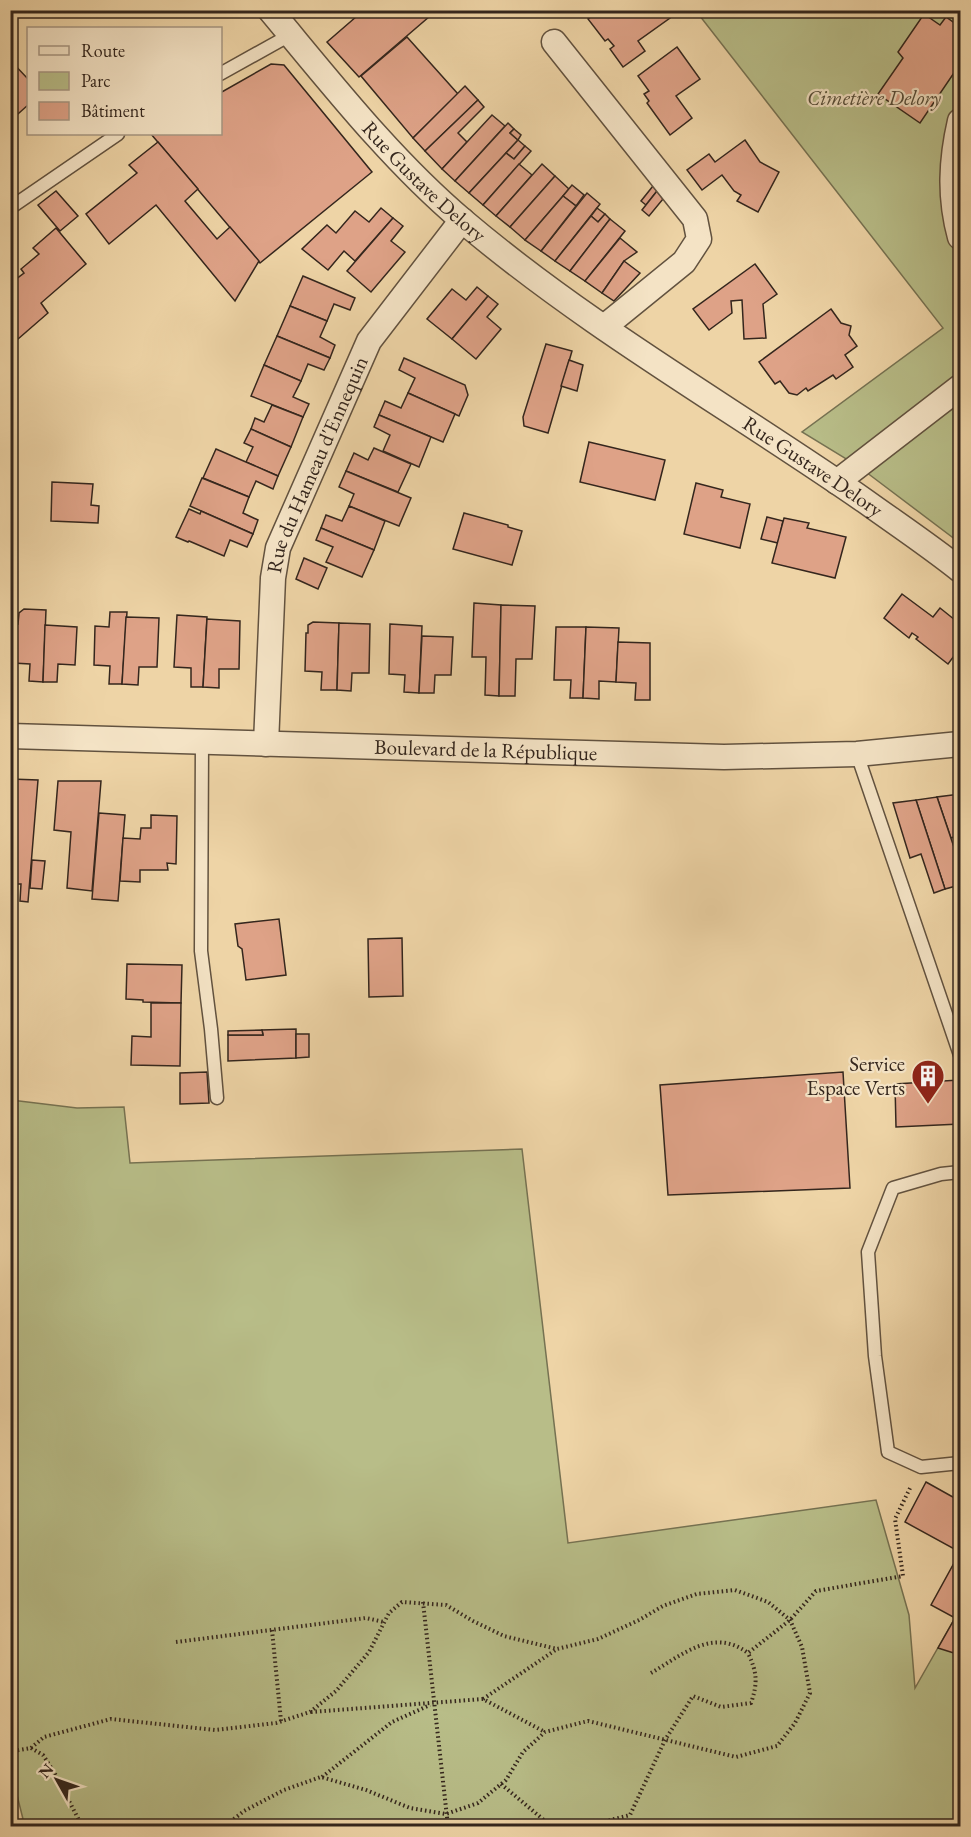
<svg xmlns="http://www.w3.org/2000/svg" width="971" height="1837" font-family="'EB Garamond',serif">
<style>
.green{fill:#b8bd88;stroke:#767252;stroke-width:1.5}
.building{fill:#dea287;stroke:#34261d;stroke-width:1.5}
.lines{fill:none;stroke-linecap:round;stroke-linejoin:round}
.service-casing{stroke:#62523f;stroke-width:15}
.minor-casing{stroke:#62523f;stroke-width:27}
.path{stroke:#34261d;stroke-width:4;stroke-dasharray:1.5 3;stroke-linecap:butt}
.service{stroke:#f4e3c5;stroke-width:12}
.minor{stroke:#f4e3c5;stroke-width:24}
.labels{text-anchor:middle;stroke-width:4.5;stroke-linejoin:round;paint-order:stroke}
.park-label{font-size:21px;font-style:italic;fill:#554c38;stroke:#f4e3c5}
.street-label{font-size:21px;fill:#34261d;stroke:#f4e3c5}
.poi-label{font-size:21px;fill:#34261d;stroke:#f4e3c5;text-anchor:end}
</style>
<rect width="100%" height="100%" fill="#eed4a6"/>
<filter id="stains"><feTurbulence type="fractalNoise" baseFrequency=".00333" numOctaves="4"/><feColorMatrix values="0 0 0 0 .2 0 0 0 0 .09 0 0 0 0 .02 0 0 0 .5 -.17"/></filter>
<radialGradient id="worn" r=".72"><stop offset=".6" stop-color="#630" stop-opacity="0"/><stop offset="1" stop-color="#630" stop-opacity=".3"/></radialGradient>
<g class="green">
<path d="M696,11H960V543L858,466L802,432L943,328Z"/>
<path d="M11,1100L77,1108L124,1107L130,1163L522,1149L568,1543L876,1500L909,1615L915,1688L960,1609V1826H11V1822L23,1819L10,1767Z"/>
</g>
<g class="building">
<path d="M364,10H437L359,77L327,42Z"/>
<path d="M600,10H616L618,13L622,10H665L670,18L638,41L645,51L623,67L610,49L614,46L608,39L605,41L588,19Z"/>
<path d="M924,14L940,25L946,17L960,27V34L957,39L960,41V64L920,123L878,94L903,58L898,52Z"/>
<path d="M407,37L458,94L413,138L361,76Z"/>
<path d="M677,47L700,79L676,96L692,118L670,135L647,103L649,101L644,94L649,91L638,76Z"/>
<path d="M11,61L28,79V105L10,121Z"/>
<path d="M271,64L284,65L372,172L260,263L151,134H220V93Z"/>
<path d="M465,86L478,100L425,151L413,138Z"/>
<path d="M478,100L484,107L458,133L467,142L442,169L425,151Z"/>
<path d="M492,115L505,126L455,181L442,169Z"/>
<path d="M508,123L514,129L510,133L518,140L469,193L455,181Z"/>
<path d="M514,129L521,135L518,140L510,133Z"/>
<path d="M518,140L525,146L514,159L506,153Z"/>
<path d="M745,140L760,162L779,172L758,212L737,201L741,195L734,191L722,175L702,190L687,170L709,154L715,162Z"/>
<path d="M158,142L198,189L185,201L217,239L230,227L259,261L235,301L156,205L109,244L86,214L137,173L129,165Z"/>
<path d="M525,146L531,151L483,205L469,193L506,153L514,159Z"/>
<path d="M519,164L532,175L496,216L483,205Z"/>
<path d="M542,164L555,176L510,227L496,216Z"/>
<path d="M555,176L569,189L525,240L510,227Z"/>
<path d="M572,185L584,195L576,206L563,196Z"/>
<path d="M653,186L657,191L646,205L641,201Z"/>
<path d="M56,191L78,216L60,231L38,205Z"/>
<path d="M657,191L663,199L649,216L642,210Z"/>
<path d="M587,193L600,204L555,261L541,251Z"/>
<path d="M563,196L576,206L541,251L525,240Z"/>
<path d="M381,208L393,218L355,261L344,251L328,270L302,249L327,225L336,233L355,211L369,222Z"/>
<path d="M597,208L605,214L598,222L591,216Z"/>
<path d="M605,214L610,219L570,271L555,261L591,216L598,222Z"/>
<path d="M393,218L403,226L391,241L405,252L371,292L347,271Z"/>
<path d="M610,219L625,231L585,281L570,271Z"/>
<path d="M56,228L86,264L41,303L48,313L18,339L10,331V281L12,282L24,273L21,269L39,254L33,248Z"/>
<path d="M620,238L637,252L624,261L602,293L585,281Z"/>
<path d="M624,261L640,273L614,301L602,293Z"/>
<path d="M755,264L777,294L763,304L766,338L744,339L742,300L731,301L732,313L709,330L693,309Z"/>
<path d="M303,276L355,298L350,310L334,304L327,321L290,306Z"/>
<path d="M477,287L488,296L452,339L427,319L452,289L466,300Z"/>
<path d="M488,296L498,304L487,317L501,329L476,359L452,339Z"/>
<path d="M290,306L327,321L320,337L335,345L330,358L277,336Z"/>
<path d="M831,309L841,323L851,326L849,335L857,346L845,355L853,367L836,379L833,375L808,391L806,388L797,395L789,393L780,381L775,384L759,362Z"/>
<path d="M277,336L330,358L324,370L308,364L301,381L264,365Z"/>
<path d="M546,344L572,351L548,433L524,426L523,417Z"/>
<path d="M404,358L465,385L468,395L459,416L408,393L415,378L399,370Z"/>
<path d="M569,360L583,365L577,391L561,386Z"/>
<path d="M264,365L301,381L293,397L309,404L303,417L251,396Z"/>
<path d="M408,393L455,414L443,442L379,415L385,401L401,408Z"/>
<path d="M272,405L303,417L291,447L251,429L255,418L264,422Z"/>
<path d="M379,415L431,437L419,467L383,451L390,435L374,427Z"/>
<path d="M251,429L291,447L278,476L246,462L253,447L244,443Z"/>
<path d="M589,442L665,460L655,500L580,482Z"/>
<path d="M374,448L411,464L398,492L346,471L354,453L368,460Z"/>
<path d="M216,449L278,476L273,489L256,481L249,497L203,478Z"/>
<path d="M346,471L411,498L399,526L349,506L354,494L339,487Z"/>
<path d="M202,478L249,497L243,513L258,520L253,534L190,506Z"/>
<path d="M52,482L93,484L91,505L99,506L98,523L51,521Z"/>
<path d="M696,483L723,490L721,497L750,504L740,548L684,534Z"/>
<path d="M349,506L385,521L374,550L321,528L326,515L342,521Z"/>
<path d="M189,509L200,514L201,511L253,534L247,547L230,540L224,556L189,541L188,542L176,537Z"/>
<path d="M464,513L508,525V527L522,531L512,565L453,549Z"/>
<path d="M767,517L783,521L778,543L761,539Z"/>
<path d="M784,518L809,523L807,528L846,537L835,578L772,563Z"/>
<path d="M321,528L374,550L362,577L326,562L333,547L316,540Z"/>
<path d="M304,558L327,568L318,589L296,579Z"/>
<path d="M902,594L933,617L940,608L960,624V648L948,664L916,639L918,637L912,633L909,638L884,618Z"/>
<path d="M474,603L501,605L499,696L485,695L486,657H472Z"/>
<path d="M501,605L535,606L532,659H516L515,696H499Z"/>
<path d="M24,609L46,610L43,682L29,681L30,664L13,663L15,623L18,624L19,613Z"/>
<path d="M110,612H127L122,684H109L110,666L94,665L95,626L109,627Z"/>
<path d="M177,615L207,617L203,687H191V668L174,667Z"/>
<path d="M126,617L159,618L157,667H139L138,685L122,684Z"/>
<path d="M207,619L240,621L239,669H219V688L203,687Z"/>
<path d="M313,622L339,623L337,690H321L322,672L305,671L306,633H308V625Z"/>
<path d="M339,623L370,624L369,673H352L351,691L337,690Z"/>
<path d="M390,624L422,626L419,693L404,692L405,675L389,674Z"/>
<path d="M45,625L77,627L75,665L58,664L57,682H43Z"/>
<path d="M556,627H586L583,698H570L571,680H554Z"/>
<path d="M586,627L619,628L616,682L599,681V699L583,698Z"/>
<path d="M422,636L453,637L451,675H435L434,693H419Z"/>
<path d="M618,642L650,643V700H635L636,683L616,682Z"/>
<path d="M10,779L38,780L28,902L20,901L21,884H15L17,851H10Z"/>
<path d="M58,781H101L92,891L67,888L71,832L54,830Z"/>
<path d="M960,794V835L951,838L937,797Z"/>
<path d="M937,797L960,865L959,897L956,886L945,889L916,800Z"/>
<path d="M916,800L945,889L934,893L921,854L910,858L893,803Z"/>
<path d="M99,813L125,815L118,901L92,899Z"/>
<path d="M151,815L177,816L176,864L167,863L168,870H140V882L120,881L123,838L140,839L141,828H151Z"/>
<path d="M32,860L45,861L42,889L30,888Z"/>
<path d="M279,919L286,975L246,980L242,949L238,946L235,924Z"/>
<path d="M402,938L403,996L369,997L368,939Z"/>
<path d="M127,964L182,965L181,1003L143,1002V1000L126,999Z"/>
<path d="M151,1003H181L180,1066L131,1065L132,1036L151,1037Z"/>
<path d="M296,1029V1058L228,1061V1035H263L262,1030Z"/>
<path d="M262,1030L263,1035H228V1031Z"/>
<path d="M296,1034H309V1057L296,1058Z"/>
<path d="M207,1072L209,1103L180,1104V1073Z"/>
<path d="M843,1072L850,1188L668,1195L660,1085Z"/>
<path d="M959,1080L960,1087V1124L896,1127L895,1084Z"/>
<path d="M926,1482L960,1501V1608L955,1618L931,1605L960,1552L905,1522Z"/>
<path d="M955,1618L960,1622V1655L938,1648Z"/>
</g>
<g class="lines">
<g class="service-casing">
<g id="service">
<path d="M220,74L290,35"/>
<path d="M10,208L118,134"/>
<path d="M202,742L201,951L211,1029L217,1098"/>
<path d="M857,754L960,1055"/>
<path d="M960,1172L941,1174L893,1188L868,1252L875,1356L888,1452L921,1467L960,1463"/>
</g>
</g>
<g class="minor-casing">
<g id="minor">
<path id="s1" d="M270,10C331,83 390,159 463,221C588,327 731,408 865,501C897,524 930,546 960,570"/>
<path d="M554,42L695,219L699,239L684,262L604,327"/>
<path d="M960,121C951,160 949,197 960,237"/>
<path d="M837,482L960,387"/>
<path id="s2" d="M10,736L724,757L857,754L960,744"/>
<path id="s3" d="M266,744L273,578L278,548L369,341L462,220"/>
</g>
</g>
<g class="path">
<path d="M423,1602L448,1826"/>
<path d="M272,1630L281,1721"/>
<path d="M176,1642L366,1618L384,1622"/>
<path d="M651,1673C682,1655 713,1627 748,1653L790,1620L816,1591L903,1576L895,1519L911,1486"/>
<path d="M483,1699L557,1649"/>
<path d="M311,1712L483,1699L545,1732"/>
<path d="M31,1748L44,1737L111,1719L215,1730L276,1723L310,1712L336,1691L369,1652L389,1613L402,1602L446,1605L473,1621L504,1636L557,1649L598,1639L639,1620L663,1606L697,1594L735,1590L768,1602L790,1620L802,1647L810,1693L795,1723L777,1746L736,1757L588,1721L545,1732L523,1752L506,1780L478,1803L446,1814L410,1808L366,1790L321,1777L284,1790L244,1811L225,1826"/>
<path d="M10,1754L13,1751L31,1748L43,1755L54,1772L82,1826"/>
<path d="M322,1777L392,1722L430,1705"/>
<path d="M501,1784L551,1826"/>
<path d="M587,1826L630,1815L665,1740L693,1696L721,1707L751,1703C758,1683 757,1672 748,1653"/>
</g>
<use href="#service" class="service"/>
<use href="#minor" class="minor"/>
</g>
<defs>
<g id="building-pin" transform="scale(1.725)"><path d="M0 17L-7.5 6A9.5 9.5 0 1 1 7.5 6Z" fill="#8f2418" stroke="#f4e3c5"/><path d="M-4-6H4V6H1V3H-1V6H-4ZM-2.5-4.3h1.7v1.8h-1.7ZM.8-4.3h1.7v1.8H.8ZM-2.5-1h1.7V.8h-1.7ZM.8-1h1.7V.8H.8Z" fill="#fff"/></g>
</defs>
<g fill-rule="evenodd">
<use href="#building-pin" x="928" y="1076"/>
</g>
<g class="labels">
<g class="park-label">
<text x="874" y="105">Cimetière Delory</text>
</g>
<g class="street-label">
<text dy="7" stroke="none"><textPath href="#s1" startOffset="231">Rue Gustave Delory</textPath></text>
<text dy="7" stroke="none"><textPath href="#s3" startOffset="288">Rue du Hameau d'Ennequin</textPath></text>
<text dy="7" stroke="none"><textPath href="#s1" startOffset="714">Rue Gustave Delory</textPath></text>
<text dy="7" stroke="none"><textPath href="#s2" startOffset="476">Boulevard de la République</textPath></text>
</g>
<g class="poi-label">
<text x="905" y="1071">Service<tspan x="905" dy="24">Espace Verts</tspan></text>
</g>
</g>
<rect width="971" height="1837" fill="none" stroke="#eed4a6" stroke-width="36"/>
<rect x="12" y="12" width="947" height="1813" fill="none" stroke="#34261d" stroke-width="3"/>
<rect x="18" y="18" width="935" height="1801" fill="none" stroke="#34261d" stroke-width="1.5"/>
<rect x="27" y="27" width="195" height="108" fill="#f4e3c5" stroke="#a79782" stroke-width="1.5"/>
<rect x="39" y="46" width="30" height="9" fill="#f4e3c5" stroke="#a79782" stroke-width="1.5"/>
<text x="81" y="57" font-size="18" fill="#34261d">Route</text>
<rect x="39" y="72" width="30" height="18" fill="#b8bd88" stroke="#a79782" stroke-width="1.5"/>
<text x="81" y="87" font-size="18" fill="#34261d">Parc</text>
<rect x="39" y="102" width="30" height="18" fill="#dea287" stroke="#a79782" stroke-width="1.5"/>
<text x="81" y="117" font-size="18" fill="#34261d">Bâtiment</text>
<g transform="translate(57 1780) rotate(310)" stroke="#f4e3c5" stroke-width="4.5" paint-order="stroke">
<path d="M0-4.5L10 22L0 15L-10 22Z" fill="#34261d"/>
<text y="-9" font-size="16" font-weight="bold" text-anchor="middle" fill="#34261d">N</text>
</g>
<rect width="100%" height="100%" filter="url(#stains)"/>
<rect width="100%" height="100%" fill="url(#worn)"/>
</svg>
